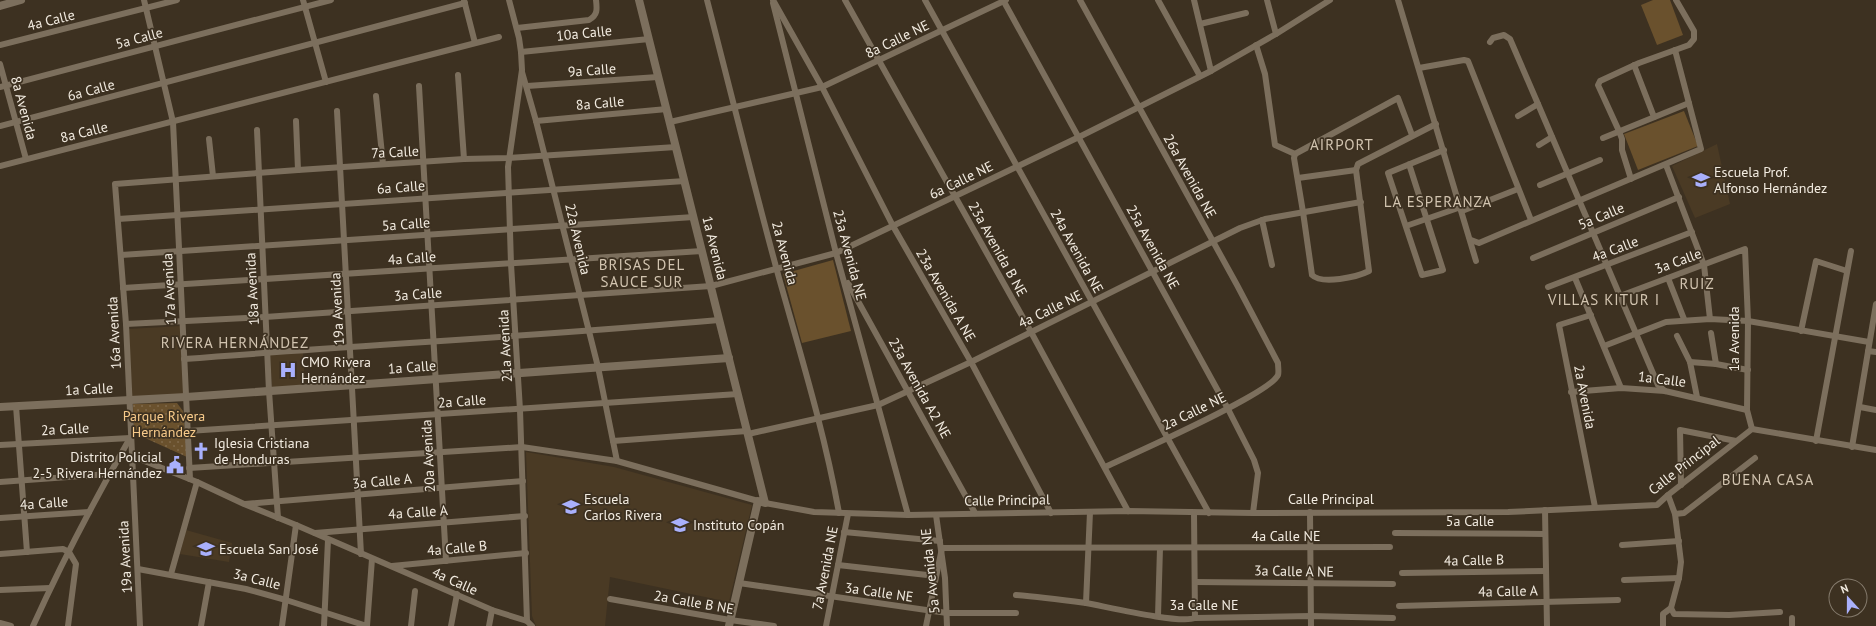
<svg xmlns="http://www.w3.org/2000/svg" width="1876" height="626" font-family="'PT Sans',sans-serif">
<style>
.built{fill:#4a3a24}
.park{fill:url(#park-dots)}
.pitch{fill:#6a512d}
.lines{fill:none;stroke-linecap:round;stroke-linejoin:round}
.minor{stroke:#7c6f5d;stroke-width:6}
.tertiary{stroke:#7c6f5d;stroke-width:8}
.labels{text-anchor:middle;stroke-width:3.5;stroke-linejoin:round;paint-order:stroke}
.street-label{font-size:14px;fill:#f2ebe0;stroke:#3d3121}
.poi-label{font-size:14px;fill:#f2ebe0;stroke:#3d3121;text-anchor:start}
.park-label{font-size:14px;fill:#f8cb8b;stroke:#3d3121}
.neighbourhood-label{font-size:15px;letter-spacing:1px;fill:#d2c4b0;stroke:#3d3121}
</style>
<defs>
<pattern id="park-dots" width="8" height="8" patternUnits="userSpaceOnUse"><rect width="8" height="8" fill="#6a512d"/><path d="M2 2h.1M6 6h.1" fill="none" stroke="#806a4b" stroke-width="1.8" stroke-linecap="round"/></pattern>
</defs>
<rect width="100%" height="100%" fill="#3d3121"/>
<g class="built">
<path d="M1717,144L1730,204L1695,218L1672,166Z"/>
<path d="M181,326L184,394L132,397L128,329Z"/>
<path d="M303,352L305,385L272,388L270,354Z"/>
<path d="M526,452L614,467L752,505L729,602L610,577L605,626H536L532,616Z"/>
<path d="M186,530L232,543L229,562L180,554Z"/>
</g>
<path class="park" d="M177,403L183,411L187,457L134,433L133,404Z"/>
<g class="pitch">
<path d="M1653,0H1670L1683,35L1657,45L1641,5Z"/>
<path d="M1684,111L1698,146L1638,170L1624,134Z"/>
<path d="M833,260L851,331L802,343L783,274Z"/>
<path d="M177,414L178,437H164L163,415Z"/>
</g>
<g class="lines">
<g class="minor">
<path d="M144,0L173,122L190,479"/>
<path d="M303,0L326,82"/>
<path d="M464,0L475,43"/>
<path d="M509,0L519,38L521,52L522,70L508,167L511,264L520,410L527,621"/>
<path d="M707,0C731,93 754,186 779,278C801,356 825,434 839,513"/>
<path d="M773,0L822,87L893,226L971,362L1051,513"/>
<path d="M845,0L1031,332L1128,511"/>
<path d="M925,0L1209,513"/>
<path d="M1003,0L1228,409L1254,460L1258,473L1253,513"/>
<path d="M1080,0L1237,285L1278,363C1278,367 1279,372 1278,375C1270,394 1130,455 1105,467"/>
<path d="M1158,0L1200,76"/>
<path d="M1194,0L1211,71"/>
<path d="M1267,0L1276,34"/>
<path d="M1398,0L1476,261"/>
<path d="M773,3L836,253L908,515"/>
<path d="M1200,24L1246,13"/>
<path d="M517,28L589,20C598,15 597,9 596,0"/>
<path d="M1490,42L1493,38L1504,35L1510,39L1538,104"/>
<path d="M0,45L177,0"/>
<path d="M1256,45L1265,74L1275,145L1295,154"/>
<path d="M521,52L649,39"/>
<path d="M0,64L26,159"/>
<path d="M1634,65L1654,117"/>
<path d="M1419,68L1464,60L1468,61L1531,220"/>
<path d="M522,72L536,121L598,367L617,461"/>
<path d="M458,75L464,159"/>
<path d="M419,86L446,561"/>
<path d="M527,86L658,77"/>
<path d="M0,87L331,0"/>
<path d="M376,96L383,164"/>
<path d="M337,111L361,554"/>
<path d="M1518,116L1538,104L1658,385L1665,391"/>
<path d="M296,121L298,170"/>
<path d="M536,121L667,109"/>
<path d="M670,122L822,87L1006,0"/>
<path d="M0,126L465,3"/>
<path d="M257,130L269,391L278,518"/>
<path d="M1603,138L1689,103"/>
<path d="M209,139L213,176"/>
<path d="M1539,145L1552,137"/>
<path d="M1295,154L1294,158L1303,212L1312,275C1322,285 1357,277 1369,271L1356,170L1358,164L1436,124"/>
<path d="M1295,154L1398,98L1412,135"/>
<path d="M1409,164L1443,270L1422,275L1388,173L1444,150"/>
<path d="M1666,165L1704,265L1710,319"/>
<path d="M0,166L499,37"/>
<path d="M1298,178L1356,170"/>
<path d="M1631,179L1622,150V139L1619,131L1598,85L1600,81L1639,63L1689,45L1694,39V31L1676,0"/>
<path d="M1540,185L1600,160"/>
<path d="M1462,211L1518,189"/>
<path d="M118,219L685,181"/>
<path d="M1262,220L1272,265"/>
<path d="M1406,226L1461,207"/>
<path d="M1471,240L1479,243L1701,149L1675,50"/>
<path d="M121,255L694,217"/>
<path d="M1533,258L1679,197"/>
<path d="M1575,278L1621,388"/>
<path d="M1668,278L1684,319"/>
<path d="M848,283L975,513"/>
<path d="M1548,287L1692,232"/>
<path d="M123,288L702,251"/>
<path d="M1620,296L1745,249L1748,321L1747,410L1752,429"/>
<path d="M1591,315L1559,325L1595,507"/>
<path d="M126,324L265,317L711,286L836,253L1079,137L1211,71L1276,34L1330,0"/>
<path d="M1801,331L1816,261L1847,271"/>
<path d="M1711,333L1716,364"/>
<path d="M1677,336L1690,362L1697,397"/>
<path d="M1604,346L1666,322L1710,319L1748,321L1869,342"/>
<path d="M1868,351L1876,352"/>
<path d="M184,359C363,345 541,336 719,320"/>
<path d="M1690,362L1716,364L1748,370"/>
<path d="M1571,392L1621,388L1665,391L1747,410"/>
<path d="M16,406L27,552"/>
<path d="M1860,407L1876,410"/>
<path d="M188,431L738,394"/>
<path d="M748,434L878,405L971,362L1240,228L1265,219L1361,202"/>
<path d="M613,441L747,431"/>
<path d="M1816,441L1851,251"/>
<path d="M0,445L130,438"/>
<path d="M1852,447L1876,304"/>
<path d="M132,456L197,482L244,504L296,525L492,610L527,621L532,626"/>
<path d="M189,468L522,447L617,461L758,501"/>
<path d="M0,482L109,474"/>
<path d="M1681,485L1680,430L1736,441"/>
<path d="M765,503L814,512L908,515L1128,511L1253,513L1508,512L1657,505L1668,495L1752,429L1876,450"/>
<path d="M245,504L523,481"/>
<path d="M1545,510L1547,626"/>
<path d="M1310,512L1311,626"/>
<path d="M1194,513L1195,618"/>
<path d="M1675,514L1684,513L1755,458"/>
<path d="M936,515L945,578L947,626"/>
<path d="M0,518L89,512"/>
<path d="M844,532L940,541"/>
<path d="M315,533L525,516"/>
<path d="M1395,533L1545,534"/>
<path d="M1622,545L1679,541"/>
<path d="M0,554L63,549L69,552L76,564L68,626"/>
<path d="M838,565L936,576"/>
<path d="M392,566L526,553"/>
<path d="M138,569L246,589L286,600L367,626L372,559"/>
<path d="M1402,573L1546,571"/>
<path d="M171,574L197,482"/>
<path d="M1624,580L1679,578"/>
<path d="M1195,582L1393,584"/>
<path d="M739,583L947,613H1016"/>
<path d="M0,590L50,588"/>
<path d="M1016,595C1040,597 1063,600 1086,603C1108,607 1179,624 1195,618L1311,616L1393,618"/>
<path d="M610,599L730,620L774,626"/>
<path d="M1086,603L1090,512"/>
<path d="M1399,606L1618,600"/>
<path d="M1671,608L1674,614L1729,615L1780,612"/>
<path d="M1158,616L1160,548"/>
<path d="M0,623L11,626"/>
<path d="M33,626C62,562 95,499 130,438"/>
<path d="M140,626L126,324L115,184L298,170L464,159L508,158L676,147"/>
<path d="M201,626L209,582"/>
<path d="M282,626L296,525"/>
<path d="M324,626L328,540"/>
<path d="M411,626L415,591"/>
<path d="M451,626L457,594"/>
<path d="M489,626L492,610"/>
<path d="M826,626L848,514"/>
<path d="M926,626L942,548L1390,547"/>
<path d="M1663,626V614L1671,608L1679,578L1681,562L1675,514L1668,495"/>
<path d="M1792,626V618"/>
</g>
<g class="tertiary">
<path d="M639,0L765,503L758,501L729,626"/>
<path d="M0,6L21,0"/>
<path d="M0,407L186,397L729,358"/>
</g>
</g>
<defs>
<g id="school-bare" transform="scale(1.38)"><path d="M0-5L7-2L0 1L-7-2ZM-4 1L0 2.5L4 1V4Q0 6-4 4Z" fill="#a9b0fc" stroke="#3d3121" stroke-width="2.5" paint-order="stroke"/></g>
<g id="hospital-bare" transform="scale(1.38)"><path d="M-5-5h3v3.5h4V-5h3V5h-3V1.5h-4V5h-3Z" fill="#a9b0fc" stroke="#3d3121" stroke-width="2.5" paint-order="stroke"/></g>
<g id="church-bare" transform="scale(1.38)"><path d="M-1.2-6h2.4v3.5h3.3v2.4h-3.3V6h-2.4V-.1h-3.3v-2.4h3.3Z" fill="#a9b0fc" stroke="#3d3121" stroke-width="2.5" paint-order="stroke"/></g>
<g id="civic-bare" transform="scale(1.38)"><path d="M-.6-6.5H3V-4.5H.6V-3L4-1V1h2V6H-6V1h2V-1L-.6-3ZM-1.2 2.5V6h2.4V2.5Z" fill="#a9b0fc" stroke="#3d3121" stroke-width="2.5" paint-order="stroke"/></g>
</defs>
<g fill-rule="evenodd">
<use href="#school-bare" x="1701" y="180"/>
<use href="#hospital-bare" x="288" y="370"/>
<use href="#church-bare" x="201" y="451"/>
<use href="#civic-bare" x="175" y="465"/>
<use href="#school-bare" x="571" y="507"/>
<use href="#school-bare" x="680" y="525"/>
<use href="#school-bare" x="206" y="549"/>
</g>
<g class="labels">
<g class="street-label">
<text transform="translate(51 20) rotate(-14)" y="5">4a Calle</text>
<text transform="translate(584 33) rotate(-6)" y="5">10a Calle</text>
<text transform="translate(139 38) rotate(-15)" y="5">5a Calle</text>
<text transform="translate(897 39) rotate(-26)" y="5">8a Calle NE</text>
<text transform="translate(592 70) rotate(-4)" y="5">9a Calle</text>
<text transform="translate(91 90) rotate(-15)" y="5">6a Calle</text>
<text transform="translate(600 103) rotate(-5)" y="5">8a Calle</text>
<text transform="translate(24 108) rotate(75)" y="5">8a Avenida</text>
<text transform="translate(84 132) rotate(-14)" y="5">8a Calle</text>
<text transform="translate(395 152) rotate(-3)" y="5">7a Calle</text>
<text transform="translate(1190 176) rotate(61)" y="5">26a Avenida NE</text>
<text transform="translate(961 180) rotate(-26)" y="5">6a Calle NE</text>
<text transform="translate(401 187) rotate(-4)" y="5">6a Calle</text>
<text transform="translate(1601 216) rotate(-23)" y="5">5a Calle</text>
<text transform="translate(406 224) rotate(-4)" y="5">5a Calle</text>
<text transform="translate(578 239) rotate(77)" y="5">22a Avenida</text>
<text transform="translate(1153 247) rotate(61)" y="5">25a Avenida NE</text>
<text transform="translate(715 248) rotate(76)" y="5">1a Avenida</text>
<text transform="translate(998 249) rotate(61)" y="5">23a Avenida B NE</text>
<text transform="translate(1615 249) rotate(-21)" y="5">4a Calle</text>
<text transform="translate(1077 251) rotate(61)" y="5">24a Avenida NE</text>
<text transform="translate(785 253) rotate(75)" y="5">2a Avenida</text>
<text transform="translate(850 255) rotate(75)" y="5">23a Avenida NE</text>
<text transform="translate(412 258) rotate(-4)" y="5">4a Calle</text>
<text transform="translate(1678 261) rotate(-20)" y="5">3a Calle</text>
<text transform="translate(169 289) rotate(-93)" y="5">17a Avenida</text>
<text transform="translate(252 289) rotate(-93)" y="5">18a Avenida</text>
<text transform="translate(418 294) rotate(-4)" y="5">3a Calle</text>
<text transform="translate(946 295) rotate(60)" y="5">23a Avenida A NE</text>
<text transform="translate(337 309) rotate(-93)" y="5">19a Avenida</text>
<text transform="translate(1050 309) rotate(-26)" y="5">4a Calle NE</text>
<text transform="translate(114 333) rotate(-93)" y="5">16a Avenida</text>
<text transform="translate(1734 339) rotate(-90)" y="5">1a Avenida</text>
<text transform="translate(505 346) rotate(-93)" y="5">21a Avenida</text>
<text transform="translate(412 367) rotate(-4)" y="5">1a Calle</text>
<text transform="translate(1662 379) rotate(7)" y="5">1a Calle</text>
<text transform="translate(920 388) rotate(61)" y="5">23a Avenida A2 NE</text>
<text transform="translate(89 389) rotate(-3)" y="5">1a Calle</text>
<text transform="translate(1585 397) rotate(79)" y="5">2a Avenida</text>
<text transform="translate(462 401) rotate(-4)" y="5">2a Calle</text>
<text transform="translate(1194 411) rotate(-26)" y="5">2a Calle NE</text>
<text transform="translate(65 429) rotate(-3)" y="5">2a Calle</text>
<text transform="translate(428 456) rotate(-93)" y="5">20a Avenida</text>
<text transform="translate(1684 465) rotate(-38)" y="5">Calle Principal</text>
<text transform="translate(382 481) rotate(-5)" y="5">3a Calle A</text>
<text x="1331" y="504">Calle Principal</text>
<text transform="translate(1007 500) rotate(-1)" y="5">Calle Principal</text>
<text transform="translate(44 503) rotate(-4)" y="5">4a Calle</text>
<text transform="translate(418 512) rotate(-4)" y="5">4a Calle A</text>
<text x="1470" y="526">5a Calle</text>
<text x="1286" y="541">4a Calle NE</text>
<text transform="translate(457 548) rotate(-5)" y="5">4a Calle B</text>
<text transform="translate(125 557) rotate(-93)" y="5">19a Avenida</text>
<text transform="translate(1474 560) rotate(-1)" y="5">4a Calle B</text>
<text transform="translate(825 568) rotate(-79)" y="5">7a Avenida NE</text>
<text transform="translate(930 571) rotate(-96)" y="5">5a Avenida NE</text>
<text transform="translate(1294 571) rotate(1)" y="5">3a Calle A NE</text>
<text transform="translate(257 579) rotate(14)" y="5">3a Calle</text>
<text transform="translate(455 581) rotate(24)" y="5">4a Calle</text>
<text transform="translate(1508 591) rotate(-1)" y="5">4a Calle A</text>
<text transform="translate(879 592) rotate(8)" y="5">3a Calle NE</text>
<text transform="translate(694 602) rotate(10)" y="5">2a Calle B NE</text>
<text x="1204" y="610">3a Calle NE</text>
</g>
<g class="poi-label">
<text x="1714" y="177">Escuela Prof.<tspan x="1714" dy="16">Alfonso Hernández</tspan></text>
<text x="301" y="367">CMO Rivera<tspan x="301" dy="16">Hernández</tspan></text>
<text x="214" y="448">Iglesia Cristiana<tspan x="214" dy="16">de Honduras</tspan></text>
<text x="162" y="462" text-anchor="end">Distrito Policial<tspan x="162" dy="16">2-5 Rivera Hernández</tspan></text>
<text x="584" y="504">Escuela<tspan x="584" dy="16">Carlos Rivera</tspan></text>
<text x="693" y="530">Instituto Copán</text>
<text x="219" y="554">Escuela San José</text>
</g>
<g class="park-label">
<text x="164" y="421">Parque Rivera<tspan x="164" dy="16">Hernández</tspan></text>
</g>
<g class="neighbourhood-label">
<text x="1342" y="150">AIRPORT</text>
<text x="1438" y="207">LA ESPERANZA</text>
<text x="642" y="270">BRISAS DEL<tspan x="642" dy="17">SAUCE SUR</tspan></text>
<text x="1697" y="289">RUIZ</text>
<text x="1604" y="305">VILLAS KITUR I</text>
<text x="235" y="348">RIVERA HERNÁNDEZ</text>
<text x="1768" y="485">BUENA CASA</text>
</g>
</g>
<g transform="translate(1848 598) rotate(339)"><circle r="19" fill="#3d3121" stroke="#857b6d"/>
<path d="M0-3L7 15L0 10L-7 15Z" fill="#a9b0fc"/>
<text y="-6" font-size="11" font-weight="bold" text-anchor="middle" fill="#f2ebe0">N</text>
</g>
</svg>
